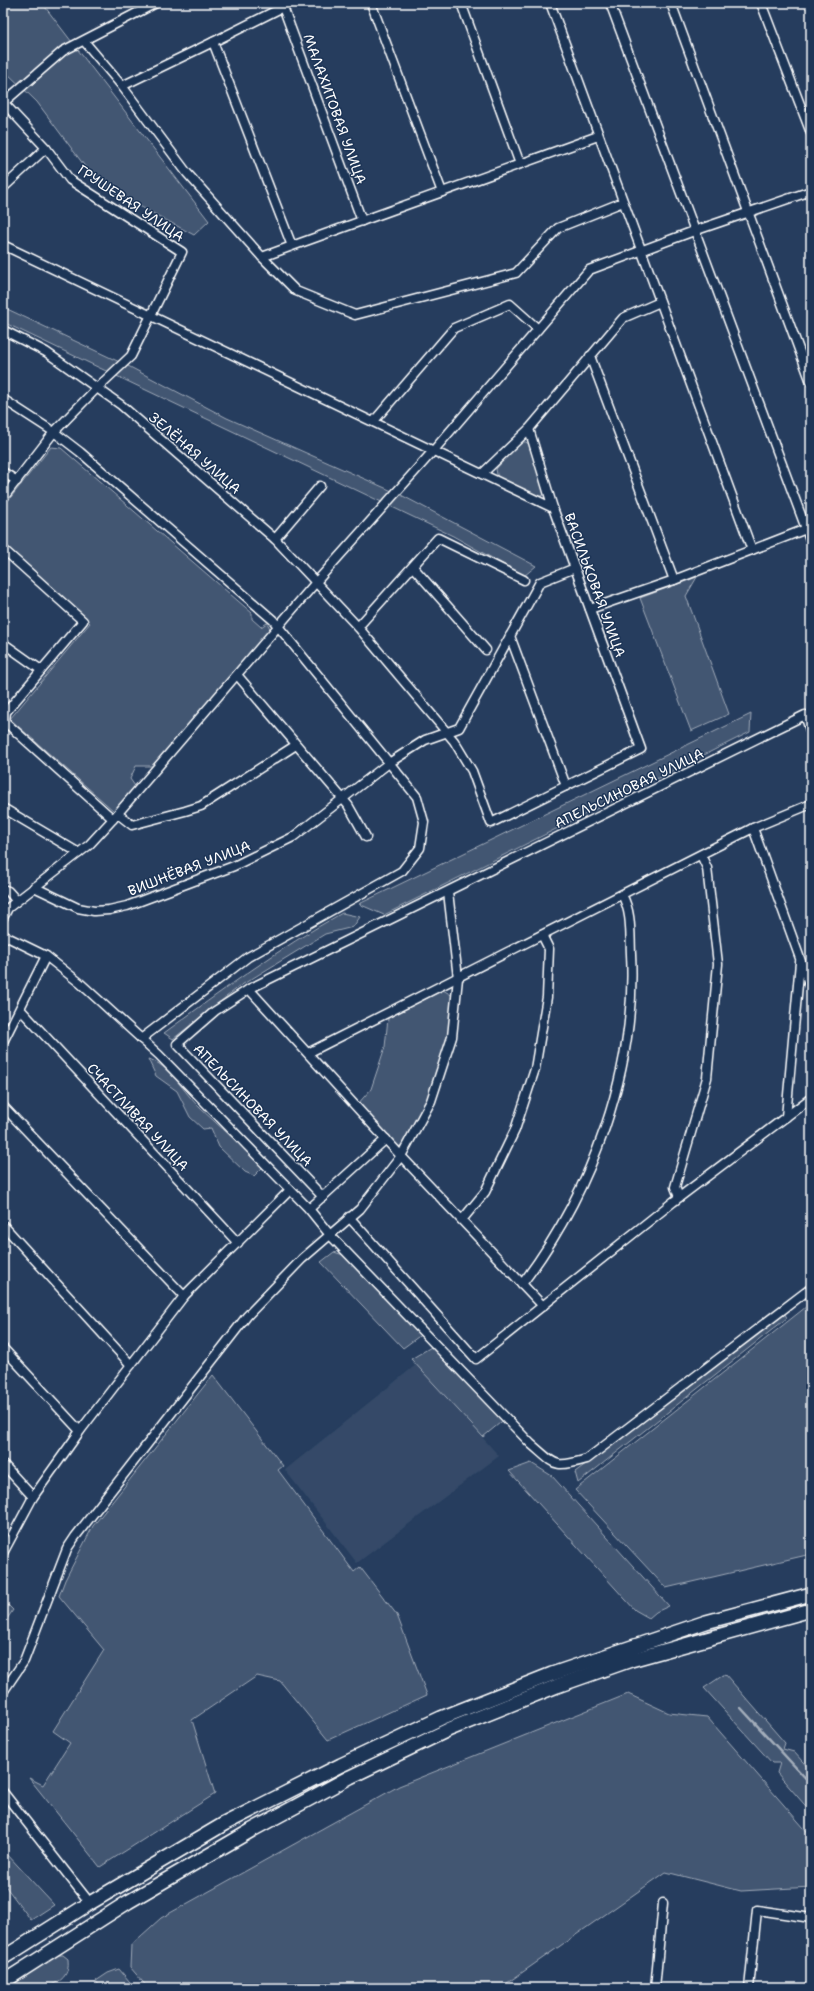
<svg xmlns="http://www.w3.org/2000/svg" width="814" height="1991" font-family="'Shantell Sans',sans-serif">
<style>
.built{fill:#344a68}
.green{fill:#425672;stroke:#a0aab8}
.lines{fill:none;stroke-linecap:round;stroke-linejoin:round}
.stream{stroke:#a4aebb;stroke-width:2.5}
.minor-casing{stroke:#fff;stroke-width:11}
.primary-casing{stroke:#fff;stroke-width:16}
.minor{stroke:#1d3557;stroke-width:8}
.primary{stroke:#1d3557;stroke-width:13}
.labels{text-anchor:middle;stroke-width:3;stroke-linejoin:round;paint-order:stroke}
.street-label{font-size:14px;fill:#fff;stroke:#1d3557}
</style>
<rect width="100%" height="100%" fill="#263d5e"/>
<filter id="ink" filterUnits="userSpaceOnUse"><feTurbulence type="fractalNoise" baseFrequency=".025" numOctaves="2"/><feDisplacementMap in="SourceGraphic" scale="8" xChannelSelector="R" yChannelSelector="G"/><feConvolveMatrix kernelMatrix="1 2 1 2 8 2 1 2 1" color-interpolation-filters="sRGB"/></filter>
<g filter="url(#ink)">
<path class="built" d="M417,1364L499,1456L357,1563L285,1470Z"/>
<g class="green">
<path d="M3,3H42L209,221L194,235L98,184L37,102L3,69Z"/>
<path d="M3,307L130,367L227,418L401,495L536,566L524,576L453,536L3,322Z"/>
<path d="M520,442H526L530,445L546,489L544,495L537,497L498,480L496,469Z"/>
<path d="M51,447L61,448L252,613V619L261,627L267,623L271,630L266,638L152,766H136L130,779L135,786L114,811L10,719L90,623L3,543V507Z"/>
<path d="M697,577L686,596L729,714L691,731L640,598Z"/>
<path d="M751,714L750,732L384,915L359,904Z"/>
<path d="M342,913L360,917L353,927L325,934L240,986L173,1039L164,1033C223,990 278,949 342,913Z"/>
<path d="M443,990L453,996L450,1028L436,1081L406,1144L397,1147L357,1105L371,1089L385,1047L388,1018Z"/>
<path d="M148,1059C168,1063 185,1094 200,1108C221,1128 243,1147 265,1165L254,1176L245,1172L219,1147L211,1128L203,1129L190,1117L177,1091L156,1076Z"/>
<path d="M334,1252L353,1258L422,1334L403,1348L321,1262Z"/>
<path d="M811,1303V1554L666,1588L575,1490Z"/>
<path d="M785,1314L787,1318L578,1483L575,1472Z"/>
<path d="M433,1346L506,1418L483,1437L411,1359Z"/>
<path d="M213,1375L283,1466L278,1470L354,1572L360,1567L397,1615L427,1695L328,1740L280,1681L257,1676L192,1720L215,1794L100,1867L29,1778L43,1785L70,1743L53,1731L104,1650L59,1596L65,1580L93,1526Z"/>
<path d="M531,1463L552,1476L669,1606L656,1612L649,1618L635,1610L509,1471Z"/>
<path d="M3,1600L13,1610L3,1625Z"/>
<path d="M725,1674L785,1743L783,1749L794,1752L811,1771V1812L777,1773L780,1763H772L704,1688Z"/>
<path d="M628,1694L669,1713L707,1717L811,1836V1887L741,1891L666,1872L500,1988H148L130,1967L131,1945L161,1918L399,1786Z"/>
<path d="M6,1853L54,1905L31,1920L3,1883V1862Z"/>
<path d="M57,1955H63L68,1959C72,1991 32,1988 8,1988Z"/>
<path d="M119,1969L135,1988H101L96,1981L108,1973Z"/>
</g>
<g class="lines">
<path class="stream" d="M741,1708L811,1784"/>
<g class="minor-casing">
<g id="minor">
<path d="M371,3L442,192"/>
<path d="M461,3L520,164"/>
<path d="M550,3L752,550"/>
<path d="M610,3L811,542"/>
<path d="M671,3L811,382"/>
<path d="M761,3L811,133"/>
<path d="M283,7L362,221"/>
<path d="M84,41L122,86"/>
<path d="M213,42L291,3"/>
<path d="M3,102L46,148"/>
<path d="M3,103L63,51L156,3"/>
<path d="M3,188L46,148L70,180L182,252L131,356L97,388L54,432L3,498"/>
<path d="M3,245L553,508"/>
<path d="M292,246L262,257L187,173L122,86L213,42L292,246L598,136"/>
<path d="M262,257L296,291L355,315L516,273L558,228L623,202"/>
<path d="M3,330L46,352L121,405L275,539L358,627L454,741L472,771L491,823L641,749L553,508L529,429"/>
<path d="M590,356L674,580"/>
<path d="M3,399L54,432L80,452L273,620L417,797L424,822L420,848L402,871L248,957L141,1039"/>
<path d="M374,421L454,328L510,304L538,329"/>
<path d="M3,472L17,481"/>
<path d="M482,474L529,429L623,318L660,302"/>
<path d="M275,539L320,486"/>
<path d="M3,549L83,621L6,712L5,720"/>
<path d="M413,567L486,650"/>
<path d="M590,609L674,580L806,529"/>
<path d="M358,627L438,538L524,580"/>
<path d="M510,636L566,786"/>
<path d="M3,643L41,670"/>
<path d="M238,676L348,805L366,837"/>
<path d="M3,720L113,819L317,581L434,450L589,270L694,231L811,191"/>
<path d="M3,808L79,853"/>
<path d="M118,814L132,825L185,811L201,806L296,745"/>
<path d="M753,828L811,989"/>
<path d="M34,887L78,908L94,911L109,910L127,906L234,866L293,837L389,763L425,740L459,728L540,582L575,568"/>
<path d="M3,889L8,891L17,901"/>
<path d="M3,918L8,908L89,845L113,819"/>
<path d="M3,935L46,956L80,983L159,1055L309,1209L330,1235L531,1444C556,1465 553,1469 587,1459L811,1288"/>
<path d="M249,989L401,1156L543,1306"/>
<path d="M20,1009L238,1243"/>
<path d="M3,1042L46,956"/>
<path d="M308,1053L753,828L811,804"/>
<path d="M3,1106L184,1296"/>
<path d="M786,1117L800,962"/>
<path d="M323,1197L177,1044L215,1011L249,989L805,715L811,733"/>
<path d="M679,1197L675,1187L707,1078L718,964L707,868L701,855"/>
<path d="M309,1209L386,1139"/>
<path d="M349,1217L476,1359L673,1202L811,1098"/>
<path d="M462,1220L485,1192L515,1130L535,1069L547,997L549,949L542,935"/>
<path d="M3,1225L131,1365"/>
<path d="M522,1284C592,1192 637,1069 631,954C630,934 632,912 622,895"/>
<path d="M3,1348L80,1431"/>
<path d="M3,1464L33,1497"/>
<path d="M3,1553L33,1497L80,1431L184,1296L290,1190"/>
<path d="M3,1692L24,1661L67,1549L75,1537L247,1316L302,1259L360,1209L401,1156L431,1101L452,1037L458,978L448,892"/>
<path d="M3,1792L90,1903"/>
<path d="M655,1988L663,1903"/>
<path d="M749,1988L757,1910L811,1918"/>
</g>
</g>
<g class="primary-casing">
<g id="primary">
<path d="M3,1958L90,1903L224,1824L341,1765L441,1718L552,1674L706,1622L811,1594"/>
<path d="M3,1982L128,1902L252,1830L350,1777L450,1729L557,1686L631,1660L811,1610"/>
</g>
</g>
<use href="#minor" class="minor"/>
<use href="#primary" class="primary"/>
</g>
</g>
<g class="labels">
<g class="street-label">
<text transform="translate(335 109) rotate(70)" y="5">МАЛАХИТОВАЯ УЛИЦА</text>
<text transform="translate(131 203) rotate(34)" y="5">ГРУШЕВАЯ УЛИЦА</text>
<text transform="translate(195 453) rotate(41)" y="5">ЗЕЛЁНАЯ УЛИЦА</text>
<text transform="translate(595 585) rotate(70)" y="5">ВАСИЛЬКОВАЯ УЛИЦА</text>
<text transform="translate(629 788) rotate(-26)" y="5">АПЕЛЬСИНОВАЯ УЛИЦА</text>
<text transform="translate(189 868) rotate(-21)" y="5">ВИШНЁВАЯ УЛИЦА</text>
<text transform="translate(253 1105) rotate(46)" y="5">АПЕЛЬСИНОВАЯ УЛИЦА</text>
<text transform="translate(138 1117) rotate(47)" y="5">СЧАСТЛИВАЯ УЛИЦА</text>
</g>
</g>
<rect width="814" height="1991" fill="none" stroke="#1d3557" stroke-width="16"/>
<rect x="8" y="8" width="798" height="1975" fill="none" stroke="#fff" stroke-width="1.5" filter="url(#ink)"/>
</svg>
